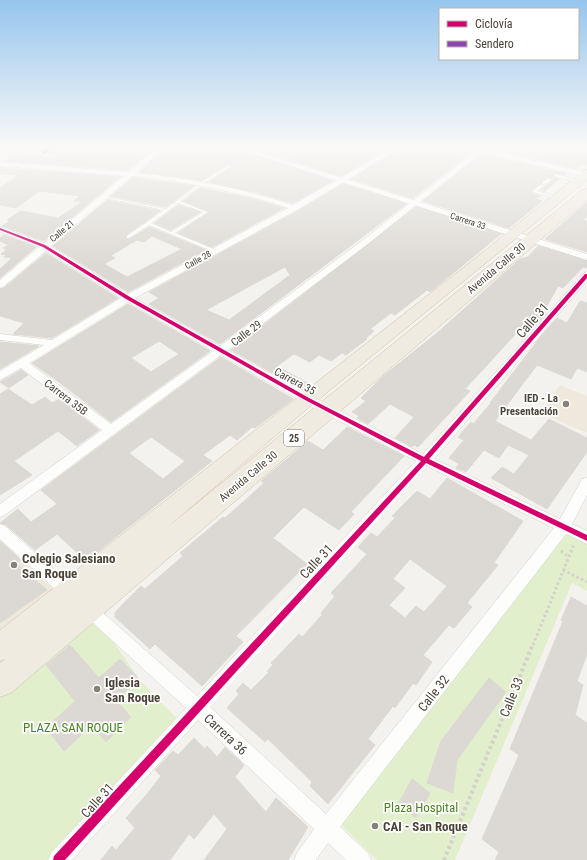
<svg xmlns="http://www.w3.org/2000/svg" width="587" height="860" font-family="'Roboto Condensed',sans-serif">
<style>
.education{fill:#efe9dd}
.green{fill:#e2efcc}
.building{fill:#dcd9d4;stroke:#ddd9d3;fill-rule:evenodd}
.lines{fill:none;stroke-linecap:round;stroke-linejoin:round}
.service-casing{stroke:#d2d0cb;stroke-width:1}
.minor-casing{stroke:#d2d0cb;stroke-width:1}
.tertiary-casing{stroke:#d2d0cb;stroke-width:1}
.trunk-casing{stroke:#cebfa7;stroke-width:1}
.path-far1{stroke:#d3d1cc;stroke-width:3;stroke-dasharray:2.5 2.5;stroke-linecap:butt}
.path{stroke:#d3d1cc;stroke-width:4;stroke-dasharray:3 3;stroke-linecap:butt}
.service{fill:#fdfdfc;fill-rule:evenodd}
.minor{fill:#fdfdfc;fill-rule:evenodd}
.tertiary{fill:#fdfdfc;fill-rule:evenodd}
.trunk{fill:#f0ebe0;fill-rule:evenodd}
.quiet{stroke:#8e44ad;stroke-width:3;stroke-dasharray:6 3;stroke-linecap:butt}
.cycleway-casing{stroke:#fff;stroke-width:2}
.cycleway{fill:#d6006c;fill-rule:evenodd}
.poi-dot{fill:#878178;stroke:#fff;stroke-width:1.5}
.labels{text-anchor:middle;stroke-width:3.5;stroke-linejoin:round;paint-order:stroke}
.far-street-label{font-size:9px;fill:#4c4438;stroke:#fff}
.shield{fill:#fff;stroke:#827c74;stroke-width:1}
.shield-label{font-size:10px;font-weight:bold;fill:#4c4438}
.street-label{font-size:11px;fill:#4c4438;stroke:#fff}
.poi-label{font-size:11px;font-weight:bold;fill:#4c4438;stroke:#fff;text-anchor:end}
.near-street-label{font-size:13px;fill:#4c4438;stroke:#fff}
.near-poi-label{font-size:13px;font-weight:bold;fill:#4c4438;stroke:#fff;text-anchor:start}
.near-park-label{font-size:13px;fill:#4b8424;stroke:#fff}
</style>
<rect width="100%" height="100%" fill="#f4f2ee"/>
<g class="education">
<path d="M560,385L587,396V433L540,413Z"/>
<path d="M0,541L54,590L0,629Z"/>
</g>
<g class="green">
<path d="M563,527L587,538V591L572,583L455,860H377L341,825Z"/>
<path d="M96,616L139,679L177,719L52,860H0V692Z"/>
</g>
<g class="building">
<path d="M22,147H156L128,170L5,161L12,157L9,156V152L53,158L57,155L56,154Z"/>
<path d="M166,147H230L332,181L293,203L255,192L209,182L232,167V165L228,164L202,180L140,172Z"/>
<path d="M248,147H391L341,176Z"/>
<path d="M403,147H464L473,151L413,198L351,179Z"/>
<path d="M489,147H575L587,150V165L581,164L576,169Z"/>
<path d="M482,154L567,174L565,175L553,173V177L559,179L544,192L540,190L553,180L552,178L548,177L542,181V184L532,189V193L540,196L536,199L542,201L509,228L423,201Z"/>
<path d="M0,168L120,177L44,241L2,226L10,221L7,220L21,211L58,218L82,202L74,201L80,196L39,191L16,208L0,205V188L19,175L0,174Z"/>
<path d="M132,178L171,183L194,186L166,207L111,196Z"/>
<path d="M343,184L406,204L220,344L149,304L159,298L149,292L298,211ZM285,267L290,275L229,320L206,310Z"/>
<path d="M200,188L249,198L284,208L212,247L178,233L209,212L183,201Z"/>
<path d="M107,200L160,211L126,235V239H130L149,227L206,250L128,292L53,246ZM152,236L182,249L127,277L104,264L115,258L110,256L137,240L144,242Z"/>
<path d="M587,202V216L583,220L587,221V252L545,239Z"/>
<path d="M178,205L200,212L171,230L154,223Z"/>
<path d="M416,207L501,234L430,292L427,290L395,315L391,313L370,329L374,331L365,339H367L346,355L342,353L331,361L319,355L310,362L294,354L277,366L309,384L302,389L231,350Z"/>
<path d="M4,235L36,247L0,278V269L12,258L4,257L6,255L1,254L7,250L3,248L9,245L0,241V238Z"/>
<path d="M538,246L587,261V268L583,267L563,288L558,286L543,313L546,314L530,331L522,327L465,389L470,391L418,447L414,445L412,447L395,438L414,417L390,404L368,424L357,418L359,416L352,412L366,401L361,398L382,377L437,333L520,259L528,257Z"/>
<path d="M46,253L118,298L52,338L13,334L24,323L0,316V289L4,288Z"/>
<path d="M580,301L587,303V372L577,368L571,379L537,365L495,421L531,440L549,419L587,438V452L547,509L491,478L502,467L514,474L529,455L508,445L499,458L484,450L466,472L456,468L459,464L449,458L464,440L458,437L471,422L473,424L491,403H490L541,336L557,318L567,323Z"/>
<path d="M128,304L210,351L111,422L59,382L32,363ZM159,341L179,354L151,372L131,358Z"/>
<path d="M0,342L39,346L0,369Z"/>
<path d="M221,357L293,399L255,428L252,427L237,440L230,435L203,455L212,461L86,561L57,534L35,550L6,525L0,523L18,509L31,522L57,504L41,490ZM151,437L185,461L163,479L129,453Z"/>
<path d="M21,370L28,375L9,388L0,382Z"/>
<path d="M8,389L32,405L45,397L52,403L59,399L99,430L77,446L58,431L14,461L32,475L0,495V394Z"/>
<path d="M347,427L404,456L351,512L354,514L339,530L304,507L273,538L307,564L236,636L243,642L202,686L155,644L150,649L115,617V613L120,607L141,586L145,589L183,556L180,553L223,517L225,518L242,503L264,483L261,481L308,441L323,450Z"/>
<path d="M447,478L523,521L494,563L498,565L467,603L472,607L454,628L449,625L423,655L432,662L416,685L413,683L395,708L393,706L368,739L375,745L328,804L310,786L312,782L268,739L265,742L227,708L239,694L236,691L243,683L251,690L269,672L267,671L273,665L271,663L299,634L302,637L322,615L321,613L335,596L331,593L367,554L358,547L371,533L377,537L395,518L392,516L417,491L430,499ZM410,559L447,586L424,612L416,606L405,618L389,605L405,588L393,579Z"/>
<path d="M0,541L21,560L17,564L47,590L0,623Z"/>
<path d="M571,597L587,606V654L577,681L583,685L575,715L587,723V860H495L499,852L482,839L519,755L510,749L563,621L561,620Z"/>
<path d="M70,645L99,678L120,659L139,679L116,700L131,717L106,742L92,725L64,751L46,728L75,701L46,665Z"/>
<path d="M489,678L506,692L457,760L453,793L427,783L441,741Z"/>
<path d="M194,738L205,749L207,746L217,757L225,747L244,765L235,777L266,812L276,798L308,827L288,860H204L227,829L214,814L194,839L189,834L170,860H101L112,846L116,850L135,828L126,818L147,794L161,776L155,770L173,751L178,755Z"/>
<path d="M412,779L430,793L416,818L398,804Z"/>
</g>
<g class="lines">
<g class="service-casing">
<g id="service">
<path d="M228,165L231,166L204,183L180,201L208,212L175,233L216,250V252H214L149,225L129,238H127V236L164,210L101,197L103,196L166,209L202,182ZM178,203L203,212L171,232L151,223Z"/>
<path d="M554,174H556L580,181L577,182L554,176Z"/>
<path d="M549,178L552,179L545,184H543V182Z"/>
<path d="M540,185L543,186L537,191L560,198L558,199L533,192V190Z"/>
</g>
</g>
<g class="minor-casing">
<g id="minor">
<path d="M0,147H13L56,155L53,157L0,149Z"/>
<path d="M158,147H165L136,173C190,178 242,188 293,205L394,147H402L297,210L135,298L220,346L363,240L476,151L465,147H488L486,149L587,173V177L482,152L369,243L228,350L311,396L423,454L584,273L587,272V281L434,459L560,519L582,479L587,478V495L572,524L587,531V544L566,534L340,827L368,853L371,860H346L328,843L316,860H294L297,853L314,829L198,720L72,860H48L51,853L186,708L81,612L78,607L81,602L86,600L91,602L197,696L416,461L303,402L221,355L5,515L0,517V504L102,430L21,368L0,380V371L44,345L0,340V334L52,340L121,298L46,251L3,287L0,288V280L39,247L0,232V227L44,243L124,176L0,166V162L129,172ZM132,176C185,182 237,191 288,208L128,294L50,246ZM128,302L213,351L111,424L29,363ZM427,466L554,528L326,814L210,707Z"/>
<path d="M0,524L5,526L76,589L79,594L76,599L71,601L66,599L0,539Z"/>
</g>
</g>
<g class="tertiary-casing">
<path id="tertiary" d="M231,147H243L587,254V260Z"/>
</g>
<g class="trunk-casing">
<path id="trunk" d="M587,170V180L557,205L313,404L164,530L582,190L587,189V200L11,693L0,697V663L5,659L0,661V630L478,256L583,171Z"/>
</g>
<g class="path-far1">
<path d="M561,551L568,556"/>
<path d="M563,570L587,582"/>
<path d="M533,645L574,544"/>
</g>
<path class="path" d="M444,860L533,644"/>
<use href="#service" class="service"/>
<use href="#minor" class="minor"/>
<use href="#tertiary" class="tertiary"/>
<use href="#trunk" class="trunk"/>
<path class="quiet" d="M43,153L52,147"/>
<g class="cycleway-casing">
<path id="cycleway" d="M0,228L45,245L130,297L309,398L424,457L585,274H587V278L429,459L587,535V541L426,463L65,860H53L54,856L421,461L305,400L126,299L43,247L0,230Z"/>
</g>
<use href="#cycleway" class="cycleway"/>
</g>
<linearGradient id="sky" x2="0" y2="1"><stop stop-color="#96c5ed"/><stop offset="0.55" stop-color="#faf9f7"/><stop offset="1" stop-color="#faf9f7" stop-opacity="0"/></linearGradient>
<rect width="587" height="267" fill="url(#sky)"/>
<g class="poi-dot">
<circle cx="566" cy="404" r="4"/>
<circle cx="14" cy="565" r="4"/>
<circle cx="97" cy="689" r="4"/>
<circle cx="375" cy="826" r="4"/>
</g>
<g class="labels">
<g class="far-street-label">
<text transform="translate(468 221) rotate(18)" y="3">Carrera 33</text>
<text transform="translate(62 231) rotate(-40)" y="3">Calle 21</text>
<text transform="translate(198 260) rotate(-29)" y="3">Calle 28</text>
</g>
<rect class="shield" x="284" y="430" width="20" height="16" rx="3"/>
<g class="shield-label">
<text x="294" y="442">25</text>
</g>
<g class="street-label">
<text transform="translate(496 268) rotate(-40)" y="4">Avenida Calle 30</text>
<text transform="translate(246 333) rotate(-37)" y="4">Calle 29</text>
<text transform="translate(295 381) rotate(28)" y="4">Carrera 35</text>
<text transform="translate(66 397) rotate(37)" y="4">Carrera 35B</text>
<text transform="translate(248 476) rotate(-40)" y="4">Avenida Calle 30</text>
</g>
<g class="poi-label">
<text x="558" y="402">IED - La<tspan x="558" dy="13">Presentación</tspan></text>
</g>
<g class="near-street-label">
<text transform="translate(532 320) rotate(-49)" y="5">Calle 31</text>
<text transform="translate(316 561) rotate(-47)" y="5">Calle 31</text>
<text transform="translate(433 693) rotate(-52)" y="5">Calle 32</text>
<text transform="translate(511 697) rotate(-68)" y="5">Calle 33</text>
<text transform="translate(226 734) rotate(43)" y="5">Carrera 36</text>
<text transform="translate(97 800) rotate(-48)" y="5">Calle 31</text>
</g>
<g class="near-poi-label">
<text x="22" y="563">Colegio Salesiano<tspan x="22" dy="15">San Roque</tspan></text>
<text x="105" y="687">Iglesia<tspan x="105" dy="15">San Roque</tspan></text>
<text x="383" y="831">CAI - San Roque</text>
</g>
<g class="near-park-label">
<text x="73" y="732">PLAZA SAN ROQUE</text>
<text x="421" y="812">Plaza Hospital</text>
</g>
</g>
<rect x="439" y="8" width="140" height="52" fill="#ffffff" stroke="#b7b4af"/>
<rect x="447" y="21" width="20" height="6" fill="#d6006c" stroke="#b7b4af"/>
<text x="475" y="28" font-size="12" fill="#4c4438">Ciclovía</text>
<rect x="447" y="41" width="20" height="6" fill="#8e44ad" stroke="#b7b4af"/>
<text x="475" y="48" font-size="12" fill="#4c4438">Sendero</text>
</svg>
